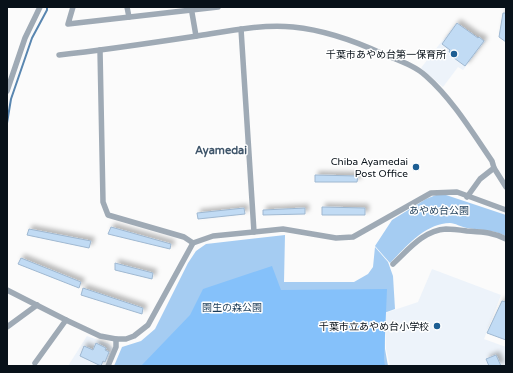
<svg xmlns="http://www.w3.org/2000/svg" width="513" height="373" font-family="'Varela Round','Noto Sans JP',sans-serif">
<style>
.built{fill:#edf3fa}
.green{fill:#a5ccf2}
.forest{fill:#85c1fa}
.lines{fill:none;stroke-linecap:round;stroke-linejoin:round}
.stream{stroke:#5986b0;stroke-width:2}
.building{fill:#c1dbf4;stroke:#9fb8d1;filter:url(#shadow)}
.minor{stroke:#9faab5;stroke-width:5.5}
.poi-dot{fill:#1d5e93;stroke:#fff;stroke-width:1.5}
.labels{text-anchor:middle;stroke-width:3;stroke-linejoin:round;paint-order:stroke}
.poi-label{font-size:10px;fill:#081119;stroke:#fff;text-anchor:end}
.park-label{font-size:10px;fill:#1b3b57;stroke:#fff}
.neighbourhood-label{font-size:11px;font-weight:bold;fill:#3f556a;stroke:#fff}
</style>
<defs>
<filter id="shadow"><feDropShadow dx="3.5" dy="-3.5" stdDeviation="2" flood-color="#0004"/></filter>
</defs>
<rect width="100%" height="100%" fill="#fbfbfb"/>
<g class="built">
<path d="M456,23L486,41L463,70L458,67L443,87L421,68Z"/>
<path d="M432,269L501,295L484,339L506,347V366H390L386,349L385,313L418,302Z"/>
<path d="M87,336L109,344L114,349L107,366H68Z"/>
</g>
<g class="green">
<path d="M436,195H446L506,215V236C494,230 481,230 467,228C461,227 455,223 450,223C424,224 407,246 390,263L375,246L392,220L426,199Z"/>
<path d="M285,235L284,282H354L368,274L373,267L375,247L388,262L393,276L395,309L384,313L385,349L388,366H114L122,347L141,341L155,329L188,263L196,251L206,244Z"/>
</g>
<path class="forest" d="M272,266L281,290L387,289L384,359L385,366H141L190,315L203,289Z"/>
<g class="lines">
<path class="stream" d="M7,123L11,99L32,38L47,10V7"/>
</g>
<g class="building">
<path d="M503,13H506V42L499,37Z"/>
<path d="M457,23L478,38L479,37L484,41L465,66L454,58L455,57L449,52L450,50L442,44Z"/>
<path d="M315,175L358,176L357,182H315Z"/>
<path d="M322,207L365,208V215H322Z"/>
<path d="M244,208L245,214L198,219L197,213Z"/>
<path d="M305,208V214L263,215V210Z"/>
<path d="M111,227L171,244L170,249L108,234Z"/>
<path d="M29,229L91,241L89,248L27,235Z"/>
<path d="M21,258L81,282L79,288L18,264Z"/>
<path d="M115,263L153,273L152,279L115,270Z"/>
<path d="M83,288L143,308L142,314L81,295Z"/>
<path d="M502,301L506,302V340L487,333Z"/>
<path d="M96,343L106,348L105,350L109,352L105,362L103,361L101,366L80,356L84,346L93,350Z"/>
<path d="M496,355L501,366H489L486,359Z"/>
</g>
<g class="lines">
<g class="minor">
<path d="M73,7L68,24L218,7"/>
<path d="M127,7L129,17"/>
<path d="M191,7L196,36"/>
<path d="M241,29L254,232"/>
<path d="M100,50L103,202L108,215L184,237L193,243"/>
<path d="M59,55C105,50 151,43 197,36C228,31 261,24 293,27C324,30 355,41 383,54C397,60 414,65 426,76C453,100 472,132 492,161L494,168L506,187"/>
<path d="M7,91L25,38L40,7"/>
<path d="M467,197L480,179L494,168"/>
<path d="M393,264C408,250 424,230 446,229C453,229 460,230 467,231C482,232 492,232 506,239"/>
<path d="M7,290L66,320L100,336L116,339H126L134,336L148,325L193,243L213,236L283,229L336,238L353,237L431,193L457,192L506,210"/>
<path d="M7,327L37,305"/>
<path d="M35,363L66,320"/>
<path d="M108,366L116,347V339"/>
</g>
</g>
<g class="poi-dot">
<circle cx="454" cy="54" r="4"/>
<circle cx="416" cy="167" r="4"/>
<circle cx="437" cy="326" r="4"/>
</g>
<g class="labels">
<g class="poi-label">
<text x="446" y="58">千葉市あやめ台第一保育所</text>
<text x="408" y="165">Chiba Ayamedai<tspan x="408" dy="12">Post Office</tspan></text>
<text x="429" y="330">千葉市立あやめ台小学校</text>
</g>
<g class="park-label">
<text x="439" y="214">あやめ台公園</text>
<text x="232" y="311">園生の森公園</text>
</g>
<g class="neighbourhood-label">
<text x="221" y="154">Ayamedai</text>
</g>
</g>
<rect width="513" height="373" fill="none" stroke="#081119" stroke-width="16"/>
</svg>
